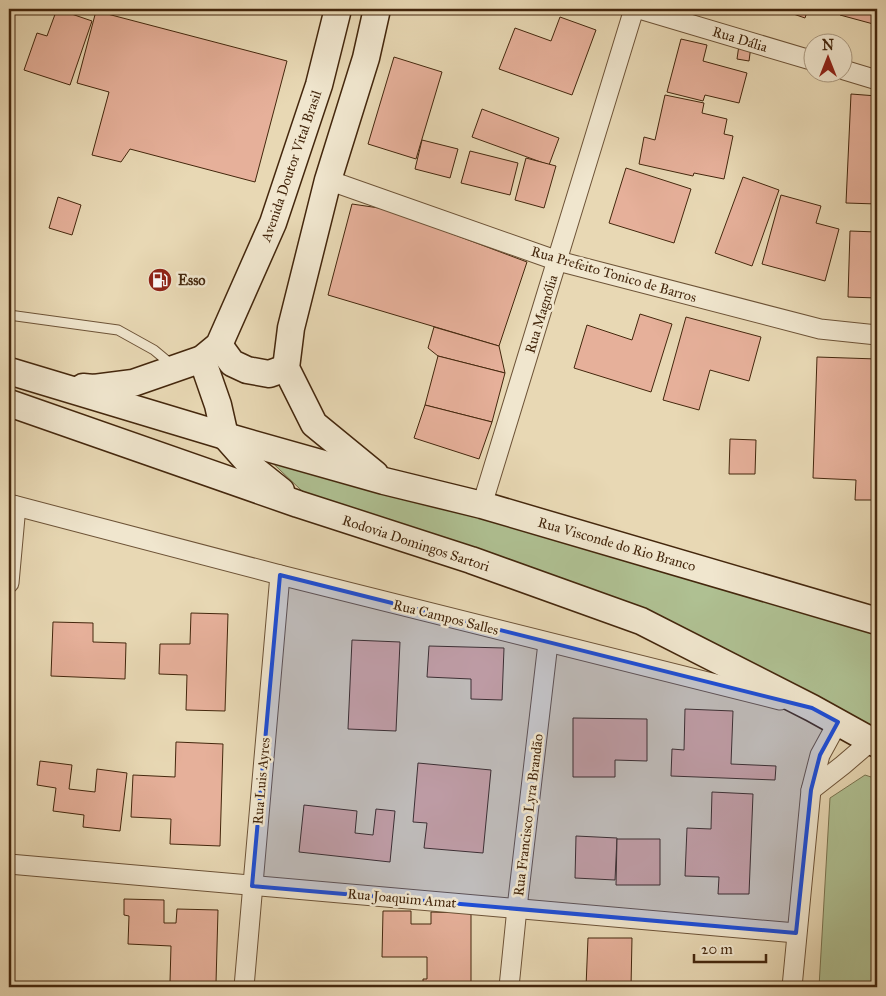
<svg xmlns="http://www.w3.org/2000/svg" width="886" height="996" font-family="'IM FELL Great Primer',serif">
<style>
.green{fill:#afc092;stroke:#7a7450}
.building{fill:#e6b09a;stroke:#44270d}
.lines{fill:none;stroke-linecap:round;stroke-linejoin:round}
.service-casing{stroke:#6d5337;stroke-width:11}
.minor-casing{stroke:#6d5337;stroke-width:21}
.secondary-casing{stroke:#44270d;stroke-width:29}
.service{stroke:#f0e6ce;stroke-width:9}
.minor{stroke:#f0e6ce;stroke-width:19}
.secondary{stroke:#f0e6ce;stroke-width:26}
.marked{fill:#1d4ed8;fill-opacity:0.2;stroke:#1d4ed8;stroke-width:4;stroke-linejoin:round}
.labels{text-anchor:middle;stroke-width:5;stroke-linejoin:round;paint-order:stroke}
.street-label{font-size:14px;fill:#44270d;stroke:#f0e6ce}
.poi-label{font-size:14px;font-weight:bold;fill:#44270d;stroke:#f0e6ce;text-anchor:start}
</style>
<rect width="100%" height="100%" fill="#e8d8b4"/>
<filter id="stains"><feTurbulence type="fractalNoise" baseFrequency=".004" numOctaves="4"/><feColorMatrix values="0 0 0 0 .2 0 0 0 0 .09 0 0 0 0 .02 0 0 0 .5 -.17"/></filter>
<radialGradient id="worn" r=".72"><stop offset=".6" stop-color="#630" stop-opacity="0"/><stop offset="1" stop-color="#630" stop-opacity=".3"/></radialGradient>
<g class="green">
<path d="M261,452L877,625V740L643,619L320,508Z"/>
<path d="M865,775L877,779V987H819L830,798Z"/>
</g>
<g class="building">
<path d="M57,9L92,21L70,85L24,70L37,33L47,36Z"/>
<path d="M779,9H808L805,18Z"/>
<path d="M841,9H877V25L840,15Z"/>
<path d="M96,11L287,61L255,182L130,149L121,162L92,155L109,92L77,83Z"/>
<path d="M560,17L596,30L572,95L499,69L515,28L551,41Z"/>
<path d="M681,39L707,45L703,61L747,73L739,103L705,95L703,101L667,92Z"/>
<path d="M739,45L751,46L749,61L737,59Z"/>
<path d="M394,57L442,72L416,159L368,144Z"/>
<path d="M851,94L877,96V204L846,203Z"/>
<path d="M665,95L704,103L702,113L727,119L724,134L733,136L724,179L694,173L693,176L639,164L644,137L655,140Z"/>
<path d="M482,109L559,138L549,165L472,137Z"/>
<path d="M422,140L458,149L450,178L415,169Z"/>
<path d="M470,151L518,163L510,195L461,183Z"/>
<path d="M526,158L556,166L544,208L515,200Z"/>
<path d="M626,168L691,189L674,243L609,223Z"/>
<path d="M743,177L779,190L752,266L715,253Z"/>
<path d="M781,195L821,206L816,223L839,229L825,281L762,264Z"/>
<path d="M58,197L81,205L72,235L49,228Z"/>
<path d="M352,204L386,209L527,262L499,346L328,295Z"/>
<path d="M850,231L877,232V298L848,297Z"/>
<path d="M640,314L672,324L651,392L574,368L587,325L632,340Z"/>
<path d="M686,317L761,337L749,381L710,370L699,410L663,400Z"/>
<path d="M434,327L499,346L505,373L438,356L428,348Z"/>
<path d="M438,356L505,373L492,422L425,405Z"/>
<path d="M817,357L877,359V500H855L856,480L813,478Z"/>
<path d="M425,405L492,422L479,459L414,438Z"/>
<path d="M730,439L756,440L755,474H729Z"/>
<path d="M191,613L228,614L225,711L186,710L187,675L159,674L160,644H190Z"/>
<path d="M53,622L93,623V642L126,643L125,679L51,676Z"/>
<path d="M352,640L400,642L396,731L348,729Z"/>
<path d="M429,646L504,648L502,700L471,699V679L427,677Z"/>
<path d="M685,709L733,711L731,764L776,766L775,780L671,776L672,749L684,750Z"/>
<path d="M573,718L647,719V761L615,760V777H573Z"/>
<path d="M176,742L223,744L220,846L170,844L171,819L131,817L133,775L175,777Z"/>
<path d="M40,761L72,765L69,789L95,792L97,769L127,773L120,831L83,827L84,815L53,811L56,788L37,785Z"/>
<path d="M418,763L491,770L483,853L424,848L427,823L413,822Z"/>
<path d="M712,792L753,794L749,894H718L719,877L685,876L687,828L711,829Z"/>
<path d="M304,805L357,811L355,833L373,835L376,809L395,811L390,862L299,852Z"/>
<path d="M576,836L617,838L615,880L575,878Z"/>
<path d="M617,839H660V885H616Z"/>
<path d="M124,899L164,900V923H176L177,909L218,910L216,983L170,982L171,946L128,944L129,916L124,915Z"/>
<path d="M383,911H411V924H431V912L471,913V987H423V979H427V957H382Z"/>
<path d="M588,938H632L631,987H652H586Z"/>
</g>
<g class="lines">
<g class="service-casing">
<path id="service" d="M9,315L118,330L154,350L172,365"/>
</g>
<g class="minor-casing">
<g id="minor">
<path d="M639,9L814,61"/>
<path d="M844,70L877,80"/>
<path d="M328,180L558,261L820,329L877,335"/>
<path d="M9,504L280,575L780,700"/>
<path d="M482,505L634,9"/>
<path d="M9,583L16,506"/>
<path d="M811,790L843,765L871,741"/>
<path d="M9,864L796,933"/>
<path d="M244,987L280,575"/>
<path d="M509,987L517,908L548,643"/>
<path d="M792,987L811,790L820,755L838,722"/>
</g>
</g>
<g class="secondary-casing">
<g id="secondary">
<path d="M219,345L232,363L247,370L269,374L286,368"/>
<path d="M202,359L218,405L225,436L256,471L281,491"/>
<path d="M9,371L225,436L384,481L482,505L877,621"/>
<path d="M83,387L94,388L133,383L202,359L219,345L273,223L319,85L338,9"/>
<path d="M9,403L298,504L471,560L641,621L812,708L877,744"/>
<path d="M375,474L314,424L286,368L291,328L328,180L366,58L377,9"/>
</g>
</g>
<use href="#service" class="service"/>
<use href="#minor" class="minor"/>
<use href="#secondary" class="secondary"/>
</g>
<path class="marked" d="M280,575L812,708L838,722L820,755L811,790L796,933L252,886Z"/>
<defs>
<g id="fuel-disc" transform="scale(1.25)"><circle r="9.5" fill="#8f2418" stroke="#f0e6ce"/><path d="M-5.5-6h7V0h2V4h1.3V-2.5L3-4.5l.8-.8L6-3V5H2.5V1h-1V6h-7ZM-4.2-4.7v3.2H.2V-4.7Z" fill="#fff"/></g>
</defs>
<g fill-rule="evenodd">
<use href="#fuel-disc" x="160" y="280"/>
</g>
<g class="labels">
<g class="street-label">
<text transform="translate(740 39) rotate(17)" y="5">Rua Dália</text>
<text transform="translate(291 166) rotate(-71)" y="5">Avenida Doutor Vital Brasil</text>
<text transform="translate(614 274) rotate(16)" y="5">Rua Prefeito Tonico de Barros</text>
<text transform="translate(541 314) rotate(-73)" y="5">Rua Magnólia</text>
<text transform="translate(416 543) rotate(18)" y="5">Rodovia Domingos Sartori</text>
<text transform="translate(617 544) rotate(16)" y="5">Rua Visconde do Rio Branco</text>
<text transform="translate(446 617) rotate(14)" y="5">Rua Campos Salles</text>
<text transform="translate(261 781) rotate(-85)" y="5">Rua Luis Ayres</text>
<text transform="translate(528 815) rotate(-83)" y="5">Rua Francisco Lyra Brandão</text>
<text transform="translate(402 898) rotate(5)" y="5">Rua Joaquim Amat</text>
</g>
<g class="poi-label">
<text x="178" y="285">Esso</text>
</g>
</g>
<rect width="886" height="996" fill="none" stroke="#e8d8b4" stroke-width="30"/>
<rect x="10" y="10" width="866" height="976" fill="none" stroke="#44270d" stroke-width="2.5"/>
<rect x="15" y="15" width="856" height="966" fill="none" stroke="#44270d"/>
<g transform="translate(828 58)"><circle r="24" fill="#f0e6ce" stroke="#ab9a81"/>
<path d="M0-4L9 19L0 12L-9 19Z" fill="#8f2418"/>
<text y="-8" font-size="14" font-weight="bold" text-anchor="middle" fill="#44270d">N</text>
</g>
<path d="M694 954v8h72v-8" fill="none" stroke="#44270d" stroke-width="2.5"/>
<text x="701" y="954" font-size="15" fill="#44270d" stroke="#f0e6ce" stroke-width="4" paint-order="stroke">20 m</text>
<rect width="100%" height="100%" filter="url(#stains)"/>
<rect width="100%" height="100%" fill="url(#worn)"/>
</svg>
